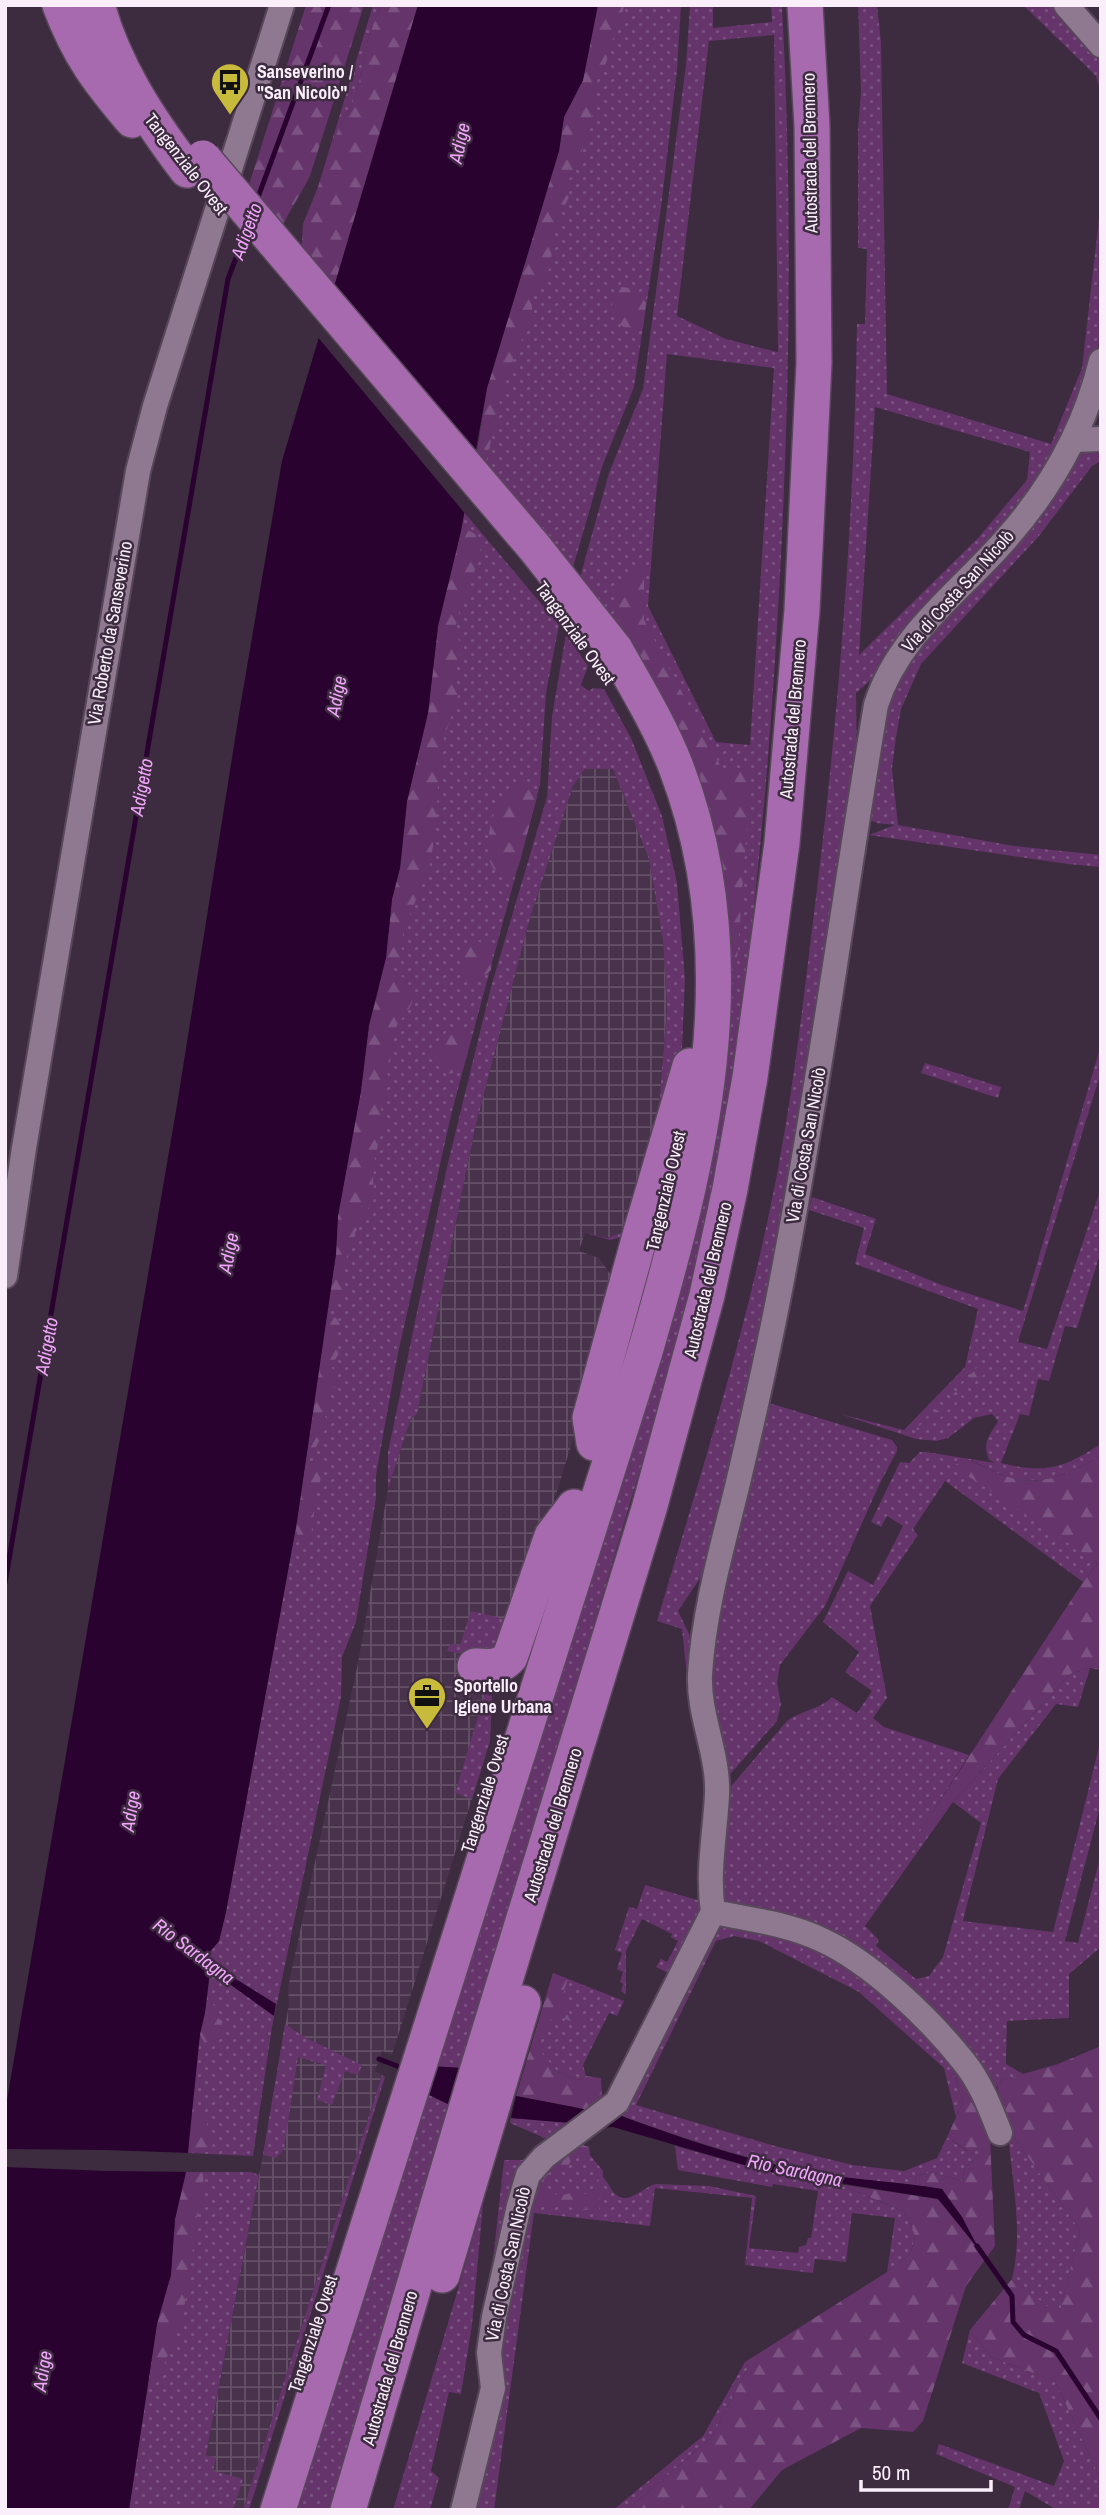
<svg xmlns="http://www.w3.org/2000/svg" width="1106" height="2515" font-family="'Archivo Narrow',sans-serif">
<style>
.industrial{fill:url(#industrial-grid)}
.grass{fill:url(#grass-dots);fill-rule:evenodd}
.forest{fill:url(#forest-firs)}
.water{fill:#29022f}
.pier{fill:#3d2b3f}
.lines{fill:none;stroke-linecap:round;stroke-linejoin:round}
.stream{stroke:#29022f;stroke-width:5}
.minor-casing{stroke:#574859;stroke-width:28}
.highway-casing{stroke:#574859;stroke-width:38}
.minor{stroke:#8e7991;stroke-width:24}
.highway{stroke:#a76aaf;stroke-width:35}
.highway-bridge-casing{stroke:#574859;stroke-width:38;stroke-linecap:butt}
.highway-bridge{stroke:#a76aaf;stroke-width:35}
.labels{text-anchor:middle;stroke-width:5;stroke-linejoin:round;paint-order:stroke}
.poi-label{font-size:18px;font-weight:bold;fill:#faeefb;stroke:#3d2b3f;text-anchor:start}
.street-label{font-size:18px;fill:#faeefb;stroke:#3d2b3f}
.water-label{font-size:19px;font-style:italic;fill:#f2a5fc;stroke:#3d2b3f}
</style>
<defs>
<pattern id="industrial-grid" width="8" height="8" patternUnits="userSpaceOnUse" patternTransform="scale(1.75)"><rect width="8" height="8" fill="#49324c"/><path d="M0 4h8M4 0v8" fill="none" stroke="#645067"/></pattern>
<pattern id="grass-dots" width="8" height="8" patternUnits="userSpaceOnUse" patternTransform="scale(1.75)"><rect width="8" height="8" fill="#64346b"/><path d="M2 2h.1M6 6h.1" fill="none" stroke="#7b5281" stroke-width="1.8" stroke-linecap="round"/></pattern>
<pattern id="forest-firs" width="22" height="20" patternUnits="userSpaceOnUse" patternTransform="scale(1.75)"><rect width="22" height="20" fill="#64346b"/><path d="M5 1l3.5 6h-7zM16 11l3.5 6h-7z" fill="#7b5281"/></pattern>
</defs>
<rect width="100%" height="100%" fill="#3d2b3f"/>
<path class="industrial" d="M585,769H613L649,859L663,941L667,1008L658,1119L623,1232L607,1238L585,1233L579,1251L599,1258L613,1278L586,1397L510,1644L477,1657L469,1688L492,1696L490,1741L392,2055L382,2051L375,2071L382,2075L243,2510H193L206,2456L263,2155L289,2004L288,1987L358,1663L388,1489L411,1418L417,1414L475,1128L530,918L573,786Z"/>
<g class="grass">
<path d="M373,5H381L368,39L356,96L331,144Z"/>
<path d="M598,5H681L677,70L661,208L634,387L602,467L572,571L476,457L583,80Z"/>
<path d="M690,5H713V28L772,22L771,5H782C793,207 790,408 778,610C769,772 754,933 730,1093C714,1195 689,1296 662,1395L463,2068L429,2066L669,1309L718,890L579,581L609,473L643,389L686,65ZM774,35L778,352H777L726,339L677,316L709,41ZM667,354L774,368L750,745L716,742L648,606Z"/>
<path d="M858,5H877L881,42L887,394L1051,444L1082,368L1101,201V328L1099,343L1091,374L1038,486L888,652L872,679L856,693L857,768L791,1186L711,1562L678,1611L689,1634L699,1716L686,1667L682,1629L657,1621C701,1473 748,1326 777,1174C794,1085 804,995 815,905C839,712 854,519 857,324H865L867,249L858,248V130L861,91ZM875,407L1030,452L1027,480L978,538L859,655Z"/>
<path d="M1023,5H1053L1097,50L1101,55V93L1096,76Z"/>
<path d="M1101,445V461L1092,466L1039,536L921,664L901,709L896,737L892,769L898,825L1014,846L1101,855V867L1068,864L869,835L895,825L877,823L868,819V807L893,679L1075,454Z"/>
<path d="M464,512L559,625L546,693L540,785L452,1111L397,1358L376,1475V1498L356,1622L342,1657L341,1697L272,2027L253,2156L188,2153C192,2114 192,2072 200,2034C205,2007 212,1980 209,1952L219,1941L226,1912L297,1521L336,1254L338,1216Z"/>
<path d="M566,634L588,666L581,685L589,691L593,688L604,689L631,738L662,816L677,883L685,979L682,1048L652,1166L627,1236L610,1240L585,1233L607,1238L623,1232L658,1119L667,1008L663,941L649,859L613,769H585L573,786L530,918L475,1128L417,1414L411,1418L388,1489V1452L393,1428L447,1167L491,987L547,797L552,716Z"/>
<path d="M1101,1045V1072L1018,1342L1047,1349L1101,1188V1251L1077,1328L1065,1326L1049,1381L1038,1379L1029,1416L1020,1414L1001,1463C1046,1474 1063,1468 1101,1444V1455C1076,1471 1043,1487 1012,1478C997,1474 982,1465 967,1459L1098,1563L1083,1582L945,1481L913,1529L918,1535L870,1606L887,1698L873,1718L884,1727L969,1755L918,1835L953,1802L1070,1674L1090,1668L1101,1658V1670L1090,1668L1078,1707L1056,1704L998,1779L963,1921L1053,1932L1101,1739V1803L1065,1941L1078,1943L1101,1854V1947L1069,1974V2018L1007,2021L1006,2064L1023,2074L1002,2080L997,2087L991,2086L881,1969L719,1901L726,1792L787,1721C802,1710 819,1710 832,1697L857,1713L872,1691L845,1672L859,1652L823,1622L848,1571L873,1585L903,1526L887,1516L881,1527L871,1522L900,1462L909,1463L920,1452H926L996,1463L989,1460C982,1441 989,1437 998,1421L992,1414L974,1418L948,1438L936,1441L916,1439L840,1414L904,1430L965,1367L978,1309L855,1264L864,1228L809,1210L812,1197L876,1219L865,1254L942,1285L1023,1311ZM953,1802L981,1823L943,1957L929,1976L916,1979L876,1946L879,1940L865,1926Z"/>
<path d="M925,1063L1001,1087L998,1098L921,1073Z"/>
<path d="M769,1403L892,1440L897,1447V1451L879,1485L825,1606L780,1665L777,1683L781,1704L777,1721L726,1779L707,1699L718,1604Z"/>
<path d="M471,1611L517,1622L510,1644L472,1656L447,1651L450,1644L460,1645Z"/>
<path d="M485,1694L492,1696L490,1741L472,1799L455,1793Z"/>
<path d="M645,1885L701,1901L700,1917L672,1975L656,1967L661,1959L667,1962L678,1941L671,1937L672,1934L642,1919L626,1951V1995L621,1991L623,1984L620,1982L623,1972L617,1969L622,1953L615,1950L629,1907L637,1909Z"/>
<path d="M732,1924L828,1951L855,1969L949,2058L963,2102L956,2117L944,2068L859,1992L759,1941L734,1936L716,1941L636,2105L775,2146L853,2165L904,2171L937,2158L947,2137L967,2151L985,2147L978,2158L965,2167L962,2181L931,2172L916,2176L915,2185C881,2181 846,2179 813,2173C745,2159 681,2138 616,2114L720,1925Z"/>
<path d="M553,1973L624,2001L617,2016L609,2013L583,2065L586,2076L578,2080L558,2072L530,2050Z"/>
<path d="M285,2024L306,2038L362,2065L358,2075L345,2071L332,2105L317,2100L326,2065L298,2057L284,2149L276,2158L263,2155Z"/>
<path d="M382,2075L385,2077L249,2510H243Z"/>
<path d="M421,2091L452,2106L330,2510H287L313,2441L330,2407L351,2343L358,2317L367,2259Z"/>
<path d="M511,2118L571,2123L549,2140L510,2123Z"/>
<path d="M1008,2129L1080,2230L1059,2316L1012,2279C1024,2229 1011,2179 1008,2129Z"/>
<path d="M578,2140L603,2171V2177C609,2183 611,2192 618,2196C630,2204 644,2186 656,2184L709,2186L756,2196L749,2248L798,2253L799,2247L806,2245L808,2238H811L818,2191L773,2184L772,2187L678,2170L675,2146L765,2171L838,2184L903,2211L911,2223L915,2238L910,2254L887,2272L895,2218L852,2213L846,2262L815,2259L813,2273L745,2265L752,2198L655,2188L650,2226L534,2213L494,2510H469L495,2348L531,2184Z"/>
<path d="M504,2160H531L485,2332Z"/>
<path d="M186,2172H251L259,2175L206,2455L216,2458L213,2471L243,2479L233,2510H129L157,2324Z"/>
<path d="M483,2204L472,2325L461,2394L449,2392L431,2471L439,2478L430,2510H393Z"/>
<path d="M970,2330L991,2357L1055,2381L1101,2480V2510H1057L1025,2491L1019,2510H1008L1015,2487L936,2454L939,2444L1054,2486L1064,2461L1039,2393L962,2363Z"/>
<path d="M745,2362L749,2366L711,2438L627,2510H613L703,2436Z"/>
</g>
<g class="forest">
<path d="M306,5H364L310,176C300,196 288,212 280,232L247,191Z"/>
<path d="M381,5H418L333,293L301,256L303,224L318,187L331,144L356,96L368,39Z"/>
<path d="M598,5H624L620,25L612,40L606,63L594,85V111L577,167L569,179V197L558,220L551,246L552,265L537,287L532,303V317L514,357L500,400L485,468L476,457L487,388L559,151L564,117L583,80Z"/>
<path d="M618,287C631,286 639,292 646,303L643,328L639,330C615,333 604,305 618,287Z"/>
<path d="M468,530L478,536L482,544L473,576L467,584L468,597L460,609L456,625L455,634L462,645L455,674L458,696L440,750L444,774L438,786L436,826L430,864L404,930L401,945L403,956L398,967L388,965L386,958L392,899L400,868L407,802L428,713L438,626L461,531Z"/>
<path d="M644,564V620L722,769L751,772L737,961H733L722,860L711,810L689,756L619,623C612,589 616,583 644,564Z"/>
<path d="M521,780L531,782L537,797L519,865L513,875L505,877C498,874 493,870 490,862C482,839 497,787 521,780Z"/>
<path d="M476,941L493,945L491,970L477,982L465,977L460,965L466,947Z"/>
<path d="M388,972C396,973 402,975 407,982C425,1004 398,1015 393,1034C389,1048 393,1059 387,1072L389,1081L380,1104L384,1123L375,1156L373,1180L375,1198C356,1225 340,1262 343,1296L333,1306L329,1303L336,1254L338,1216L361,1091L369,1025L383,973Z"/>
<path d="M449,1028L461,1029L469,1039L467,1057L459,1070L450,1074L443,1070L434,1054L436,1047Z"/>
<path d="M331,1316L336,1318L341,1326L334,1345L339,1353L331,1367L335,1372V1387L329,1392L328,1405L324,1415L329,1422L315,1449H310L309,1443L326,1319Z"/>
<path d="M979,1365L986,1367V1373C961,1391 946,1419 919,1434L916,1429L952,1396Z"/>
<path d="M1101,1455V1658L1090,1668L1070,1674L953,1802L915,1839L1083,1582L1098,1563L953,1466L966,1459C981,1465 997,1474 1012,1478C1043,1487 1076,1471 1101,1455Z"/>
<path d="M320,1460L323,1470L316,1497L311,1536L305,1539L298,1536L296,1530L305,1466Z"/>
<path d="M553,1973L568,1979C564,1990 561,1995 569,2005L566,2012L582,2018L583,2026L553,2014L536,2051L541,2052L558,2072L578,2080L586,2076L601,2078L602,2101L589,2110L516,2096Z"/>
<path d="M211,2002L218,2010V2018L222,2021V2034L210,2048H207L200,2034L205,2013Z"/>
<path d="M1101,2046V2480L1055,2381L991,2357L970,2330L1012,2279L1059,2315L1080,2230L1008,2129L997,2087L1002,2080L1058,2064Z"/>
<path d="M949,2058L970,2090L990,2138L995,2246L966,2286L923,2421L913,2432L861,2428L782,2470L749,2510H627L711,2438L749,2366L745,2362L887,2272L910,2254L915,2238L911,2223L903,2211L838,2184L938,2199L978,2247L942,2189L915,2185L916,2176L931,2172L962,2181L965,2167L978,2158L984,2148L968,2151L947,2137L963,2102Z"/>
<path d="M204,2113L213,2146L208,2152L188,2153L191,2121Z"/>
<path d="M583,2145L589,2147L590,2153L587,2157L574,2156C563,2170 574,2172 550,2172L539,2185L540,2189L546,2194L554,2196L559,2191L562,2195L577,2192L590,2195L597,2190L600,2169L603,2171L599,2211L526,2202C536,2174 559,2160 583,2145Z"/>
<path d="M186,2172H203L204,2194L199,2207L183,2316L162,2370L149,2383L157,2324L171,2275L175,2219Z"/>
</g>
<g class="water">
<path d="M418,5H598L583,80L564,117L559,151L487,388L461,531L438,626L428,713L407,801L400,868L392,899L386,958L369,1025L361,1091L338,1216L336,1254L297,1521L226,1912L219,1941L209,1953L210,1963L276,2004L274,2016L210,1970L205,2013L200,2034L186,2172L175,2219L171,2275L157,2324L129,2510H5V2112L178,1099L239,714L282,461Z"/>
<path d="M429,2066L463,2068L452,2106L421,2091Z"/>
<path d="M516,2096L589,2110L571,2123L511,2118Z"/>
<path d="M616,2114C681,2138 747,2161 815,2173C857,2180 900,2182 942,2189L962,2217L980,2251L938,2199L765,2171L613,2127L595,2128Z"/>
</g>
<g class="pier">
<path d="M330,290L479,461L467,516L316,335Z"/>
<path d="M5,2149L106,2150L191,2153L189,2172L106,2171L5,2167Z"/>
</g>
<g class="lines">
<g class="stream">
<path d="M257,200L329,5"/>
<path d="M5,1583L228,279L247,229"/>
<path d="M379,2059L405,2069"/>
<path d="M977,2246L1012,2296L1013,2322L1024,2335L1056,2351L1101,2419"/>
</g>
<g class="minor-casing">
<g id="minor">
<path d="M1066,5L1101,45"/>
<path d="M1074,440L1101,439"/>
<path d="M5,1276L24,1148L138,471L155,406L282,5"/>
<path d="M713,1912C749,1919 789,1924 822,1940C872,1963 930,2019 964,2062C981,2083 990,2108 1000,2133"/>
<path d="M463,2510L493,2388L489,2353L494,2317L519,2206L528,2175L544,2157L617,2102L713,1912C707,1872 715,1835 717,1795C719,1754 698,1715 700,1674C704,1610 722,1548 737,1487C755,1411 772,1335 786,1258C821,1074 845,889 876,705C898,635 959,593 1006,539C1051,488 1085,427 1101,361"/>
</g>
</g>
<g class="highway-casing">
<g id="highway">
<path d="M60,5C79,55 98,80 132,120"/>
<path d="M97,5C114,67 149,120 187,170"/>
<path d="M594,1443L590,1418L641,1232L690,1066"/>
<path d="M475,1666C489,1667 500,1668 510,1657L552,1536L574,1507"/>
<path d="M442,2275L523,2003"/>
<path d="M278,2510L644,1355C700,1163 751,962 676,767C660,726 637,688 615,649"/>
<path d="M348,2510L477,2072L649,1509L707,1295L730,1189L750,1077L782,843L802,610L814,363L812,126L805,5"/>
</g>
</g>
<use href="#minor" class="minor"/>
<use href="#highway" class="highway"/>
<g class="highway-bridge-casing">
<path id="highway-bridge" d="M203,158L535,548L615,649"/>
</g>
<use href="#highway-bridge" class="highway-bridge"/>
</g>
<defs>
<g id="bus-pin" transform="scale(2.0125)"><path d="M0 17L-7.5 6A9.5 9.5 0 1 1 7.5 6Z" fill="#c8bb3b" stroke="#3d2b3f"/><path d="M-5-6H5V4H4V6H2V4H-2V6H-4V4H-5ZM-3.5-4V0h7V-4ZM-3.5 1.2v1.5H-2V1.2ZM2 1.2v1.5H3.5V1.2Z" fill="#111"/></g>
<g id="office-pin" transform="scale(2.0125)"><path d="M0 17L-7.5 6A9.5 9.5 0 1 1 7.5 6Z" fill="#c8bb3b" stroke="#3d2b3f"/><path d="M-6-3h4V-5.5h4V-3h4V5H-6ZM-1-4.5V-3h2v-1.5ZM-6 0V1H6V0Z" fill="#111"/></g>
</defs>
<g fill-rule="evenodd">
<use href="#bus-pin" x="230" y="82"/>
<use href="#office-pin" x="427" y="1696"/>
</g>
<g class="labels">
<g class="poi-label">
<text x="257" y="78">Sanseverino /<tspan x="257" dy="21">"San Nicolò"</tspan></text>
<text x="454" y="1692">Sportello<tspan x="454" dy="21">Igiene Urbana</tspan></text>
</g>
<g class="street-label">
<text transform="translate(810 153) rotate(-91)" y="6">Autostrada del Brennero</text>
<text transform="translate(186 164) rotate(52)" y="6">Tangenziale Ovest</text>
<text transform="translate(958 591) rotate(-48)" y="6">Via di Costa San Nicolò</text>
<text transform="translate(110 633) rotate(-80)" y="6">Via Roberto da Sanseverino</text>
<text transform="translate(575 633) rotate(54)" y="6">Tangenziale Ovest</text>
<text transform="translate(793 719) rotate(-85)" y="6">Autostrada del Brennero</text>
<text transform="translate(806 1145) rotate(-80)" y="6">Via di Costa San Nicolò</text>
<text transform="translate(666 1191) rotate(-77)" y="6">Tangenziale Ovest</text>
<text transform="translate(708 1280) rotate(-77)" y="6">Autostrada del Brennero</text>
<text transform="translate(485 1794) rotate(-73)" y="6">Tangenziale Ovest</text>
<text transform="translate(553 1825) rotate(-73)" y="6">Autostrada del Brennero</text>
<text transform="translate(508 2264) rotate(-78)" y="6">Via di Costa San Nicolò</text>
<text transform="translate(313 2334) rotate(-72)" y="6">Tangenziale Ovest</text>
<text transform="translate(390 2368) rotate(-74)" y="6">Autostrada del Brennero</text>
</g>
<g class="water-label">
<text transform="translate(459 143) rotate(-78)" y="7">Adige</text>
<text transform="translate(246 231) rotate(-70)" y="7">Adigetto</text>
<text transform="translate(336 696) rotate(-79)" y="7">Adige</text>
<text transform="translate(141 787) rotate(-80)" y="7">Adigetto</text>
<text transform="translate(228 1253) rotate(-79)" y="7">Adige</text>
<text transform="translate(46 1346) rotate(-80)" y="7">Adigetto</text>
<text transform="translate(130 1811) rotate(-81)" y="7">Adige</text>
<text transform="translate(194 1951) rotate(37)" y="7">Rio Sardagna</text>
<text transform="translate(795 2170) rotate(12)" y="7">Rio Sardagna</text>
<text transform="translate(42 2371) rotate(-81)" y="7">Adige</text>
</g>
</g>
<rect width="1106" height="2515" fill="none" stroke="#faeefb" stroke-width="14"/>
<path d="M861 2480v10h130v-10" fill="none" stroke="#faeefb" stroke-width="3.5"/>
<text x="872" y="2480" font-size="21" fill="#faeefb" stroke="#3d2b3f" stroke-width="5" paint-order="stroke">50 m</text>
</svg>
